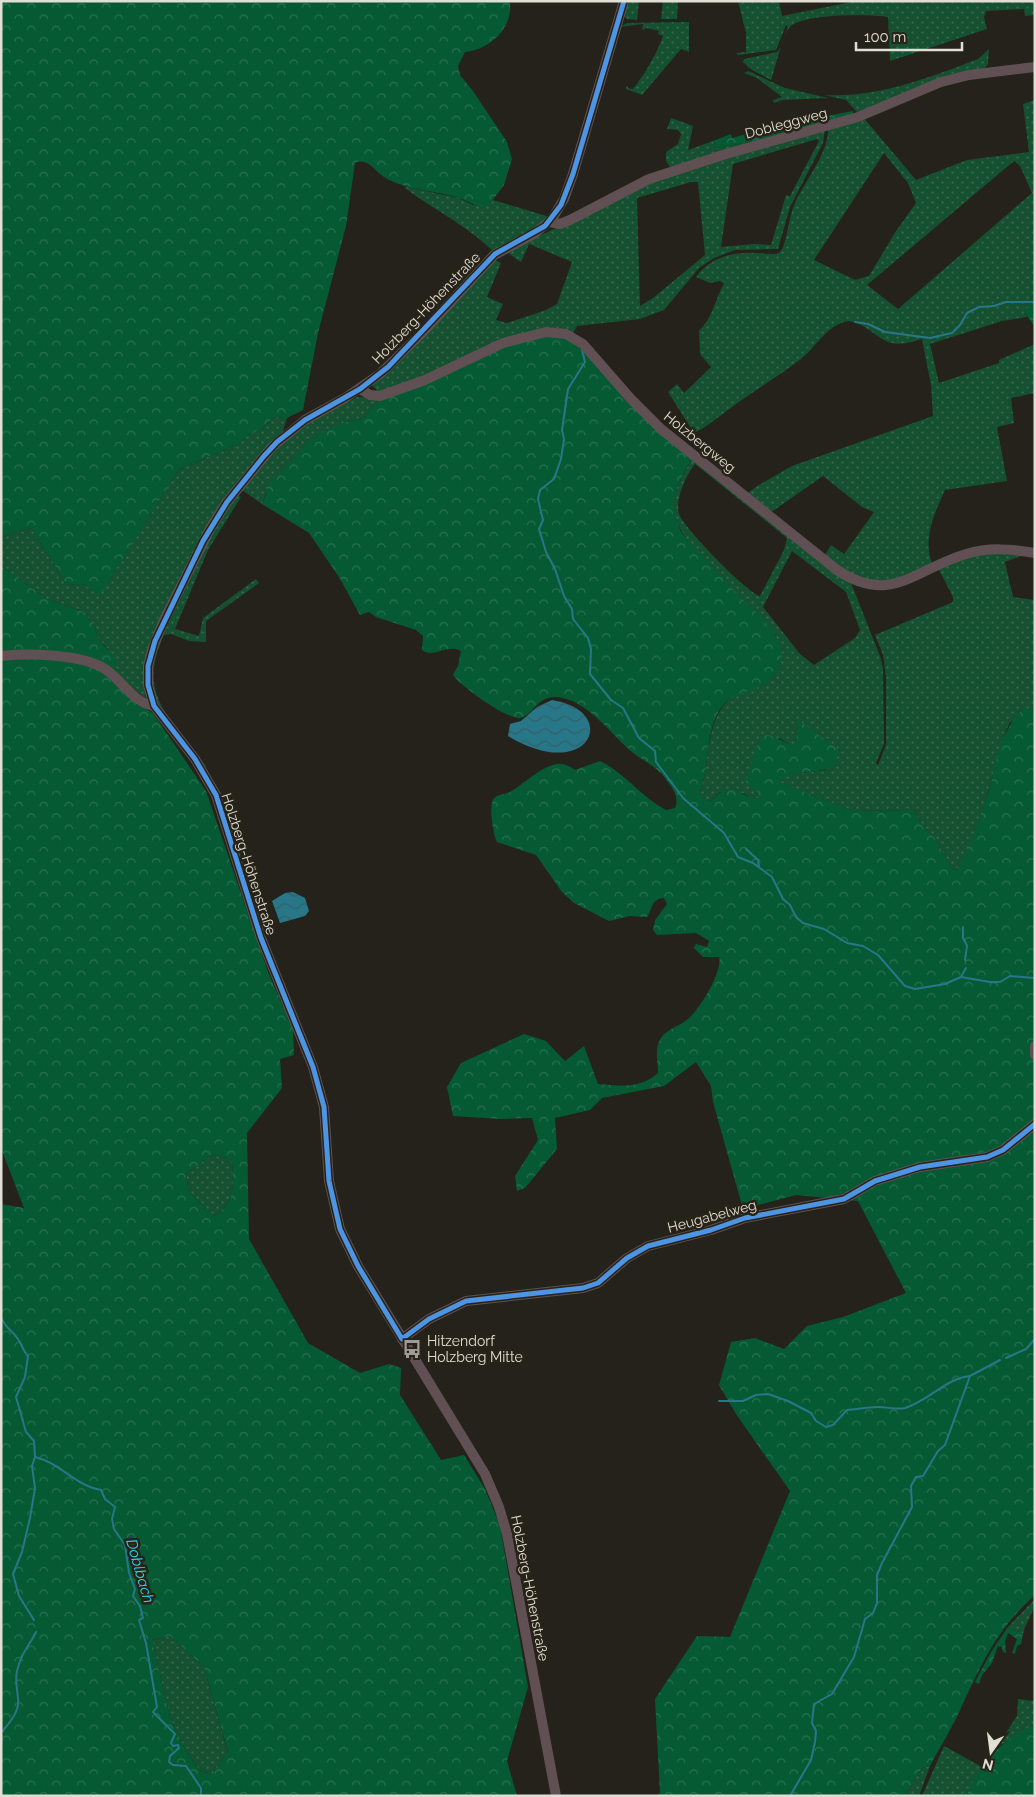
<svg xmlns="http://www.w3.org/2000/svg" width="1036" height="1797" font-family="Raleway,sans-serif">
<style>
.grass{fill:url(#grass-dots);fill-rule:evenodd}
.forest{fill:url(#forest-crowns);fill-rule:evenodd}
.water{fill:url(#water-waves)}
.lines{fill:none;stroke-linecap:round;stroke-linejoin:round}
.stream{stroke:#277788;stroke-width:2}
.minor{stroke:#604f53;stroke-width:10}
.cycleway-casing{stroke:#282317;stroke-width:8}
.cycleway{stroke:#4d94e3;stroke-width:5}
.labels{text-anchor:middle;stroke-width:5;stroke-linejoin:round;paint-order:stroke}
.street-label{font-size:14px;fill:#e1ded6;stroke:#282317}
.poi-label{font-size:14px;fill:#e1ded6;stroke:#282317;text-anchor:start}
.water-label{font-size:15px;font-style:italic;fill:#27d5f9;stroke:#282317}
</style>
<defs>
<pattern id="grass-dots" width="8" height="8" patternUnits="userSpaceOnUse" patternTransform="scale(1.25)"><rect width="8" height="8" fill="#155031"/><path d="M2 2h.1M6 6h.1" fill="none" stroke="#37694e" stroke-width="1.8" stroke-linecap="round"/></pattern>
<pattern id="forest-crowns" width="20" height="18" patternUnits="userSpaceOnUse" patternTransform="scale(1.25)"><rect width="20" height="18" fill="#055a33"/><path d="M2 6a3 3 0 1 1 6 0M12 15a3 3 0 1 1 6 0" fill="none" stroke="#297150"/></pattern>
<pattern id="water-waves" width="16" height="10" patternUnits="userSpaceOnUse" patternTransform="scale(1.25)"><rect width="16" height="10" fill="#277788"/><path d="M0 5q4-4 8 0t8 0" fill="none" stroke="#346068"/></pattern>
</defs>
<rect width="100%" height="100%" fill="#24221b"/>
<g class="grass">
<path d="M627,1H639L637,20L627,19L623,15Z"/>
<path d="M663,1H678L677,19H661Z"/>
<path d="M738,1H779L782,16L856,1H1035V15L1025,16L1024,9L986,11L984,17L987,29L890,61L888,17C871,14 799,13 789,28C781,41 776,65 771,80L752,70L743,62L744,59L777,52L781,47L788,27L786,25L776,50L738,55L736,53L746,52V33Z"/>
<path d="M689,22V52L681,49L642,95L626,89L627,85L628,88L633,89C645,74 656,55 663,36L658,34L659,31L647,28L642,30L643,24L620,27L627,23Z"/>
<path d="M989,49L988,64L984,69L857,112L846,100L824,95C878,98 928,78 978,59Z"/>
<path d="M748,71L785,88L828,98L783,100L774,103L773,100L782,97L757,78L744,73Z"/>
<path d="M1035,100V302L1025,313L1027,317L1002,321L930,344L939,383L999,363V360L1035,344V393L1011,398L1014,423L997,427L1007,481L945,490C934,514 922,540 933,566L909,578L868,583L824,557L831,545L844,554L874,512L862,507L823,476L770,513L746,494L759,485L792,466L933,416L931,385L922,339C912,342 903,345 892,343C877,340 860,317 844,322C825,328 816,347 801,359C779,376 755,390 732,407C719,416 709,426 694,433L668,392L677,384L684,393L711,367L700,354L699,331C713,317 715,300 724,283L720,281L710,283L696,277C710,257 735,251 757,253C765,253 774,256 780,252C786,247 789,218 793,208C802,184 829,154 828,129L863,117L916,180L967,160L1029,152L1023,104ZM884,153L908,183L916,203L896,231L869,276L855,280L814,260ZM1014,161L1020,166L1032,193L898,309L867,285Z"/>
<path d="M671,118L693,126L688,150L713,141L715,147L717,148L765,139L670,167L666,161V152L678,144L681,134L678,130L667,129Z"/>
<path d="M825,129L823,143L790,207L778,249L735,250L714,258L699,268L664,310L640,319L577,326L573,333L424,377L380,394L371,384L495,260L501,263L487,297L503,304L496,320L507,323L546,310L557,304L572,262L529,244L521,262L505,251L565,224L639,185ZM817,139L819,141L790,196L786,195L771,245L754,244L721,247L733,164ZM691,182H698L705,255L653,298L640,306L637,198Z"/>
<path d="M406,187L459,198L473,205L488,206L493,200L550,217L543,224L494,252C468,226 434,210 405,188Z"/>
<path d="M357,397L381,398L361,419L345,422L266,493L262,504L242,490V487L293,431Z"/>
<path d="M274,417L287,418L282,434L236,487L162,619L145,698L109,669L108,649L98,639L95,628L84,612L47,599L1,566V537L31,528L67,585L83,584L100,594L179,469L238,444L250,434L262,429Z"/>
<path d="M693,457L851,583L880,656L883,668L884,744L876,763L878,765L886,745V677L883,655L875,635L953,602V597L938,568L974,554H1026L1005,562L1013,597L1035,600V710L1033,709C1026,713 1015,718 1010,723C1006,728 1004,739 1002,745C990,776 978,849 956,870H953L934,837L921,825L914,810L853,811L778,782L789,774L826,770L797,723L796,744L791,745L779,738L757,791L759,798L753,799L743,793L720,792L710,801L700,797C700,788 703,782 705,774C709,748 709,722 727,701C741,685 761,696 777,668C784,656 781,647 775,635C754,610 675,539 673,511C672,491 684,474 693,457ZM695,464L787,538L784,550L760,596C747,593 683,527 679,514C675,499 686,475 695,464ZM792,551L846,592L860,630L855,638L814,665L800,654L763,607Z"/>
<path d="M236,495L241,497L208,550L175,629L199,636L203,618L256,579L259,583L206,621V642L189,641L171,634L164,635C143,680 156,704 185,740C192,749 199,758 207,767L202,764L169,723L155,700L150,678L151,663L157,641L193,565L213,528Z"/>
<path d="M213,1154L232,1160C233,1184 237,1202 214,1216L189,1192L186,1174Z"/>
<path d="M1035,1599C1035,1612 1026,1621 1023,1634L1008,1627Z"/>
<path d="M170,1636L204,1667L228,1753L213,1774L200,1771L186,1751L170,1718L152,1640Z"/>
<path d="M1018,1699L1035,1701V1724L996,1748L1017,1716Z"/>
<path d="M944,1746L982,1767L967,1796H922Z"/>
<path d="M930,1766L919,1796H905L922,1768Z"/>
</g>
<g class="forest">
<path d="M1,1H510C513,29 490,49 465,52L458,66L460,75L473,91L507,142L512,159L504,185L488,206C475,208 470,201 459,198C434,190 407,191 384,177C374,171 368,157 355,163L346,226L318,333L303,410L287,418L274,417L262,429L250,434L238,444L179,469L100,595L83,584L67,585L31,528L1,537Z"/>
<path d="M853,111V115L765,139L717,148L715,147L713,141L731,134L732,138L778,125Z"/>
<path d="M1035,302V327L1025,313L1028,307Z"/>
<path d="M547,334L570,338L693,457C677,485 666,501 681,532C700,554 720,575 740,597C753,610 772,625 779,643C789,667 770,683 749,691C743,693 734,695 728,700C708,718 709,750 705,774C703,782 700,788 700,796L710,801C715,798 718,793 723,791C737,785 746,800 759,798L757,791L746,782L757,746L764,735C776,734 785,746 796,744L797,723L801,722L839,750L835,766C817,775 794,768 779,782L853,811L914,810L921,825L934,837L953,870H956C963,863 966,853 970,844C977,827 983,810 988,793C996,767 1001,723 1026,708L1035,710V1595C997,1629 982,1663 961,1708C952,1728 940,1747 930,1766L922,1768L905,1796H657L660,1793L655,1699L697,1636L730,1637L790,1491L736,1414L719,1385L731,1342L755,1338L784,1349L807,1326L843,1317L906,1293L858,1201L796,1195L743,1209L713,1102L711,1086L696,1062L664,1086L602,1098L590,1110L555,1118L557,1149L525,1188L517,1191L515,1176L538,1140L532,1118L500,1119L453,1116L447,1087L461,1063L524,1034L546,1041L565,1061L584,1046L598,1084C620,1086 640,1089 658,1073C658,1064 655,1050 659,1042C664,1029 680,1027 689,1018C700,1009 723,971 719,957H703L694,948L696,944L707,947L709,941L696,933L657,935L653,930L655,920L667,904L664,898C651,899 653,908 647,917L630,916L609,921L574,903L562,892L536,855L497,842C493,835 489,807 493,800C496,794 504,795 510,792C524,784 538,769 553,765C562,762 568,765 575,770L600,761C625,773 641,797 666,810L675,808C680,797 672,787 665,778C657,767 642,760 632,752C611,734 591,705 563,698C537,692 535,715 520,718C508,720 460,686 453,675L458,666L461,651C447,643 434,659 422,650L423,636L416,630L376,617L369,612L360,615L339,577L309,533L262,504L270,484L314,436L345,422L361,419L381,398L483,353Z"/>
<path d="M1,566L47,599L84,612L95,628L98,639L118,661L116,668L109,669L135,702L153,713L206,791L268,972L293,1029L294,1055L280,1059L282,1088L247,1133L249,1239L308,1343L360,1373L389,1364L401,1368L400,1395L441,1460L464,1455L485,1489L500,1526L528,1687L507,1761L517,1796H1V1204L24,1208L1,1148ZM213,1154L232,1160C233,1184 237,1202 214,1216L189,1192L186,1174ZM170,1636L204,1667L228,1752L213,1774L200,1771L186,1751L170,1718L152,1640Z"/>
<path d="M1008,1627L1023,1634L1021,1644L1017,1646L1015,1654L1012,1653L1017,1639L1008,1633L1005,1641L1006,1653L1003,1652L1002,1647L998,1646L992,1663L982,1675L979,1684L975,1682L991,1652Z"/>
<path d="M1035,1724V1796H967C977,1762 1005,1739 1035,1724Z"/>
</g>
<g class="water">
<path d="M552,700C622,711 589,785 508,736L510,724L521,721L537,707Z"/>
<path d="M293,892L305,898L309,911L305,916L280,923L272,901L285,893Z"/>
</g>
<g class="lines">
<g class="stream">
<path d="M855,322L868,324L885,332L930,338L952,333L960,325L967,313L979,307L994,306L1006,302H1035"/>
<path d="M582,350L585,362L568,389L562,430L564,439L561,459L554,479L540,490L538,499L543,520L539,529L546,552L555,569L564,596L572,609L573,619L588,638L591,649L590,674L611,700L623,708L639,738L655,751L656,762L683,798L724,833L738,857L753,863L772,877L783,899L790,905L796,917L803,923L824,929L847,943L863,946L878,955L905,986L915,989L945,984L961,977L990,982H1000L1010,976L1035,978"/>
<path d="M746,849L758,860L759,867"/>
<path d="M963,927V938L967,946L965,960"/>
<path d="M961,977L966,968"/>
<path d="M1,1317C5,1328 12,1330 18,1339C22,1345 23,1351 28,1356L25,1377L16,1397L26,1432L34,1441L35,1457C60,1463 76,1486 101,1490L105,1499L115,1507L112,1519L114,1529L125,1545L129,1573L135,1589L133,1596L140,1606L143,1618L139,1620L146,1643L157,1707L153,1712L175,1734L171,1743L173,1746L178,1745L179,1748L170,1756L169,1762L173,1765L186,1766L201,1788V1796"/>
<path d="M1006,1358L1026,1349L1035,1339"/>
<path d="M719,1401H743L756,1395L768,1394L788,1401L811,1413L816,1421L826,1427L833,1425L847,1410C858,1409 868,1407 878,1407C888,1407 895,1410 905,1408C930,1400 945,1379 970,1376"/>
<path d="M34,1620L19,1596L13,1574L22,1552L30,1518L35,1488L32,1466L35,1457"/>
<path d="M1,1733C9,1723 20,1712 18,1698C17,1688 15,1681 17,1671C22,1651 28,1648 36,1632"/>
<path d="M790,1796L811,1760L815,1742L816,1731L812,1723L814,1704L832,1694L854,1657L865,1619L873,1613L877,1603V1575L882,1563L912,1507L911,1486L916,1477L923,1476L938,1451L945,1445L970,1376L1000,1360"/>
</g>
<g class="minor">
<path d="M550,222L560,224L570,220L649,179L726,154L858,117L941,82L969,75L1035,67"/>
<path d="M360,389L370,395L380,396L425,380L503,343L546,332L566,334L583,344L631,399L661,429L837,570C891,606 915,569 966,554C989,547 1011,549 1035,553"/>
<path d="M1,656C28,653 82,654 105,669C122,680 132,702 154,706"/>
<path d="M1035,1046V1055"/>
<path d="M402,1339L429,1319L466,1301L583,1288L598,1283L627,1258L648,1246L711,1230L745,1218L844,1199L875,1181L920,1167L987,1157L1003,1150L1035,1124"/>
<path d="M556,1796L507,1534L499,1507L485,1474L358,1266L340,1229L329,1181L324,1107L313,1067L261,938L216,795L195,759L154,706L148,685V666L152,650L164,620L211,527L227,502L272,447L305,420L345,398L380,374L424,331L494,255L534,234L552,219L564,199L573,174L624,1"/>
</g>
<g class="cycleway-casing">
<path id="cycleway" d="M624,1L573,174L561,205L545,226L495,254L388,367L360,389L305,420L277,442L264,456L227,502L203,541L155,641L148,666V685L154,706L195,759L216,795L261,938L313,1067L324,1107L329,1181L340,1229L358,1266L402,1339L429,1319L466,1301L583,1288L598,1283L627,1258L648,1246L711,1230L745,1218L844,1199L875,1181L920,1167L987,1157L1003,1150L1035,1124"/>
</g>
<use href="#cycleway" class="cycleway"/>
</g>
<defs>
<g id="bus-bare" transform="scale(1.5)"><path d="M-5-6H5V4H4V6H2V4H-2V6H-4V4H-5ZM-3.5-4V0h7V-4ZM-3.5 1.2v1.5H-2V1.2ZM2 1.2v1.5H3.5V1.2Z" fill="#9f9c95" stroke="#282317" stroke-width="2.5" paint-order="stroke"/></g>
</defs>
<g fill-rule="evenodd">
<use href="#bus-bare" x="412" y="1349"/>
</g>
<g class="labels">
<g class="street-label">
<text transform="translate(786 123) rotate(-15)" y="5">Dobleggweg</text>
<text transform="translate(426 308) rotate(-46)" y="5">Holzberg-Höhenstraße</text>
<text transform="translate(700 442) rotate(39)" y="5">Holzbergweg</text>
<text transform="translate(249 864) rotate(72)" y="5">Holzberg-Höhenstraße</text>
<text transform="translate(712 1216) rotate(-15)" y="5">Heugabelweg</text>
<text transform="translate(530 1588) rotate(79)" y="5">Holzberg-Höhenstraße</text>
</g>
<g class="poi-label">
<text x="427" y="1346">Hitzendorf<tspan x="427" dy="16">Holzberg Mitte</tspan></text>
</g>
<g class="water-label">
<text transform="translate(140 1571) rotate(74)" y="5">Doblbach</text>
</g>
</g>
<rect width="1036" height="1797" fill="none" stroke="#e1ded6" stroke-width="5"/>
<g transform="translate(991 1752) rotate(194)" stroke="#282317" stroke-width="4" paint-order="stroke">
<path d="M0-4L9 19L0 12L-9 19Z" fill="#e1ded6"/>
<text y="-8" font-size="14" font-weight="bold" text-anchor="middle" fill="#e1ded6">N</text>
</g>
<path d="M856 42v8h106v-8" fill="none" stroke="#e1ded6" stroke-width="2.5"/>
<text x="864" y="42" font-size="15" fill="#e1ded6" stroke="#282317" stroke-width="4" paint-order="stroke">100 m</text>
</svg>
